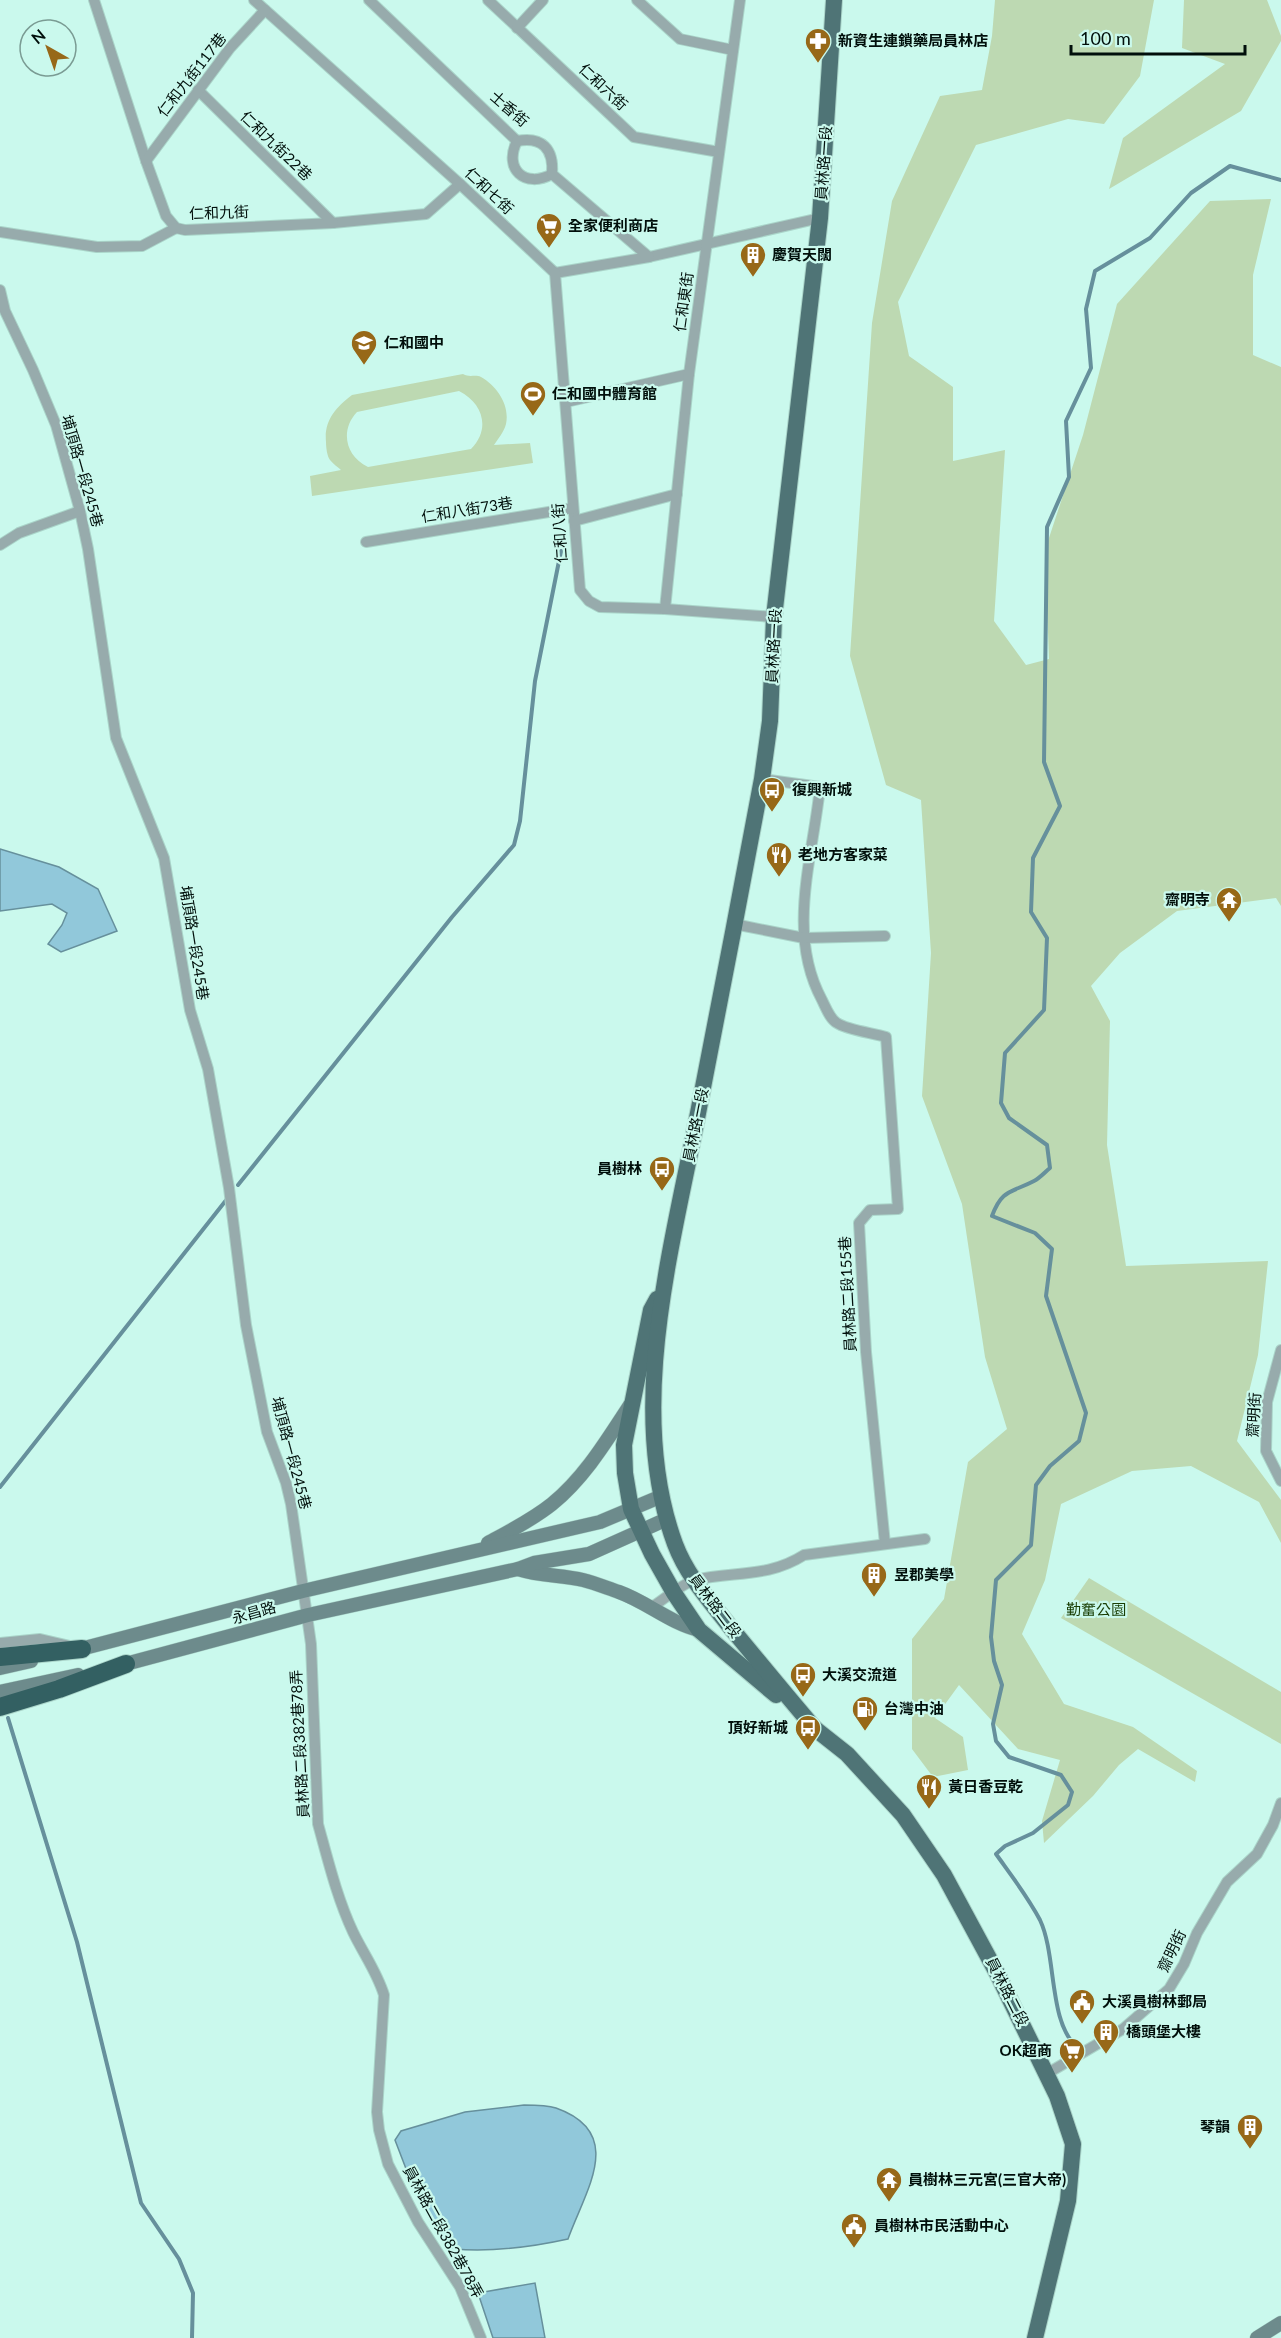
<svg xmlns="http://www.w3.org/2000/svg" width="1281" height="2338" font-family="Lato,'Noto Sans TC',sans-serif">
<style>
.green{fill:#bdd9b2;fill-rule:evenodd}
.water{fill:#91c8da;stroke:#66909c;stroke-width:1.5}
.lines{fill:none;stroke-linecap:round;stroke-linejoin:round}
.stream{stroke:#66909c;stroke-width:4}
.street-casing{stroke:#aad4c9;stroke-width:12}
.secondary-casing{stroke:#aad4c9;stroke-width:15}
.primary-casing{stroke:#aad4c9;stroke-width:18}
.highway-casing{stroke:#aad4c9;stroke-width:20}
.street{stroke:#97abac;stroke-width:10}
.secondary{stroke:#6d8b8c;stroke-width:14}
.primary{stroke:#4f7476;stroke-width:16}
.highway{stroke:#336062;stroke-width:18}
.labels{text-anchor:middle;stroke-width:4.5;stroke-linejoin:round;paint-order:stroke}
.poi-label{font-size:15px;font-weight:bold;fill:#010f0b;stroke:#caf9ed;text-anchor:start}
.street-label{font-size:15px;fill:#010f0b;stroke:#caf9ed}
.park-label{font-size:15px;fill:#1a3e05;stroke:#caf9ed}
</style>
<rect width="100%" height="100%" fill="#caf9ed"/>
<g class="green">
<path d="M995,0H1154L1140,76L1104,124L1068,119L976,145L898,302L909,356L953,387V461L1005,450L994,621L1026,665L1049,659L1045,550L1083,435L1117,304L1210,201L1271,199L1253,275V355L1281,367V906L1276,898L1177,911L1120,953L1091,986L1110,1021L1107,1145L1126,1266L1268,1261L1258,1355L1237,1441L1281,1500V1543L1259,1502L1191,1466L1132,1471L1061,1504L1045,1580L1022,1634L1064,1704L1133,1727L1197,1771L1195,1782L1138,1749L1119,1765L1093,1796L1044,1843L1042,1821L1060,1760L1018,1749L959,1685L935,1718L963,1737L968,1770L933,1777L912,1749V1639L944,1599L968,1462L1007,1429L985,1357L962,1204L922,1096L931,953L921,800L886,785L850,656L872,323L892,201L940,96L982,90L992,36Z"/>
<path d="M1184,0H1267L1281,36V41L1241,111L1109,189L1123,138L1225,64L1182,48Z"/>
<path d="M463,374C470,378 475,374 481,377C497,386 510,405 506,424C504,432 498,439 494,445L530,443L533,463L312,496L310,476L341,470C338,467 333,464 330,460C327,456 326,447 326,442C324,421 335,408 352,395ZM459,391C483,403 491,429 471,449L368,467C345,456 340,430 357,412Z"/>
<path d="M1089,1578L1281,1692V1744L1061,1618Z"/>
</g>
<g class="water">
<path d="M0,849L59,867L98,889L117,931L61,952L48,944L62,925L67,913L52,904L0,911Z"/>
<path d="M524,2105C534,2105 547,2105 556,2108C627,2133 585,2191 568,2239C532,2247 492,2252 454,2249L433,2226L413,2187L395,2140L401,2131L465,2112Z"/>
<path d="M535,2283L545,2338H493L478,2293Z"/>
</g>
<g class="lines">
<g class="stream">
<path d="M238,1185L452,917L514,845L520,821L535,681L561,551"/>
<path d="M0,1487L227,1199"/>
<path d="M8,1718L77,1942L141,2203L179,2259L193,2293L192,2338"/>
<path d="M1077,2047C1048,2022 1057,1956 1040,1920C1028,1897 1011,1875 996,1854L1005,1846L1033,1833L1068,1805L1072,1792L1061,1775L1009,1757L996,1741L993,1724L1002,1685L994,1661L991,1637L996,1580L1031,1545L1036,1485L1050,1466L1079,1441L1086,1413L1046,1296L1052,1249L1035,1233L992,1216C1002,1189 1011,1193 1034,1181C1040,1178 1045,1172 1050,1168L1047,1145L1009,1118L1001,1103L1005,1053L1044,1010L1047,938L1031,912L1033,858L1060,806L1044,762L1047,527L1069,477L1066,421L1091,368L1086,309L1095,271L1150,238L1191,193L1230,166L1281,180"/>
</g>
<g class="street-casing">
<g id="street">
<path d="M94,0L146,161L166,216L176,228L185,230L333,223L426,214L460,184"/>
<path d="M254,0L460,184L555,273L649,257L820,218"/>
<path d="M369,0L517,141"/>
<path d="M488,0L634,137L719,152"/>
<path d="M637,0L680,39L733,50"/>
<path d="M517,28L543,0"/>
<path d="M198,90L333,223"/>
<path d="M517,141C503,169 525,189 552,174"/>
<path d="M517,141C542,136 554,149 552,174"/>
<path d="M146,161L230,48L265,10"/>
<path d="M552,174L649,257"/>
<path d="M0,232L97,247L142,246L176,228"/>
<path d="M555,273L580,590L589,601L600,607L665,609L774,617"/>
<path d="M0,290L5,311L33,370L56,425L80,511L88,549L116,738L164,858L190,1010L208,1069L229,1188L246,1325L267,1432L286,1483L291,1504L311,1644L318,1824C328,1860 337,1898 353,1932C363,1953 377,1972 384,1995L377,2112L379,2130L388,2164L418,2222L460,2287L481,2338"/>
<path d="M566,402L689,374"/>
<path d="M574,521L677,494"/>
<path d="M366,542L573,508"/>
<path d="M0,545L19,533L80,511"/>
<path d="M665,609L689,374L740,0"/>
<path d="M762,779L820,787C813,857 786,934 822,1000C826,1008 830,1019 837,1023C847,1030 873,1033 886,1037L898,1209L870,1210L859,1223L866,1352L885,1544"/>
<path d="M734,924L804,938L885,936"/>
<path d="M1281,1350L1267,1402L1266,1451L1281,1481"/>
<path d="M652,1607C663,1600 683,1583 695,1580C734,1571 768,1578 804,1555L925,1539"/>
<path d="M0,1643L40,1639L70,1646"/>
<path d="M1048,2073L1123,2029L1169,1989L1184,1964L1197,1933L1227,1882L1257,1854L1273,1825L1281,1803"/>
</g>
</g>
<g class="secondary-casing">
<g id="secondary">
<path d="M488,1543C510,1531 532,1520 552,1504C585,1477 607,1440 630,1405"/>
<path d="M518,1569C540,1576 561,1575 583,1580C595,1583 607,1588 619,1592C647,1602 670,1623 699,1630"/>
<path d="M73,1651L303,1591L600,1522L662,1496"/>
<path d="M118,1666L308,1615L518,1569L534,1563L589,1554L667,1519"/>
<path d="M0,1668L31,1661"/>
<path d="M0,1692L78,1675"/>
<path d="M1257,2338L1281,2323"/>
</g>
</g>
<g class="primary-casing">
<g id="primary">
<path d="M657,1299L651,1310L624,1445L625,1473L631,1509L652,1554L674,1593L699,1630L776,1695"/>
<path d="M809,1724L847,1754L903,1815L944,1875L998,1975L1057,2096L1073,2144L1068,2201L1035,2338"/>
<path d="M816,1730C787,1696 759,1662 731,1628C710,1601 687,1576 675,1544C625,1408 673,1245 699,1108C721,998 741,889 762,779L770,721L774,617L820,218L834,0"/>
</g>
</g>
<g class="highway-casing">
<g id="highway">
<path d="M0,1657L82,1649"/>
<path d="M0,1707L59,1689L126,1664"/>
</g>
</g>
<use href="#street" class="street"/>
<use href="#secondary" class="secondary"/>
<use href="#primary" class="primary"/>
<use href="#highway" class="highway"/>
</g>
<defs>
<g id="pharmacy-pin" transform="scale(1.35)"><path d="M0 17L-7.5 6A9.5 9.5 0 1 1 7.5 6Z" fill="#976818" stroke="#caf9ed"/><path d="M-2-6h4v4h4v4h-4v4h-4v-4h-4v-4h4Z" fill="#fff"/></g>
<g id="supermarket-pin" transform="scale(1.35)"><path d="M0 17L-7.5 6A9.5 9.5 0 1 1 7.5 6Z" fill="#976818" stroke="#caf9ed"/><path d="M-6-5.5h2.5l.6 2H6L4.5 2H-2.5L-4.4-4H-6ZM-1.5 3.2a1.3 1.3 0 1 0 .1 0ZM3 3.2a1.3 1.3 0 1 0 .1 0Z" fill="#fff"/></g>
<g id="building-pin" transform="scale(1.35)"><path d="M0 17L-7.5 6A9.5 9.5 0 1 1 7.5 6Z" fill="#976818" stroke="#caf9ed"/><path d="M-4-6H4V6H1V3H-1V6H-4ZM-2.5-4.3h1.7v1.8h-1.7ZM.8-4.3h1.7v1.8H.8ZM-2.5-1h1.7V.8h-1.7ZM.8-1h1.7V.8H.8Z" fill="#fff"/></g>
<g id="school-pin" transform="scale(1.35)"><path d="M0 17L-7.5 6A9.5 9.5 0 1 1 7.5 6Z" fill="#976818" stroke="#caf9ed"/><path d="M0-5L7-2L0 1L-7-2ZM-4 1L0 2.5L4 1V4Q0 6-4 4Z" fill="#fff"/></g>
<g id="stadium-pin" transform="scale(1.35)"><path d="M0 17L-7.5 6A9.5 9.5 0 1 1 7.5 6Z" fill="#976818" stroke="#caf9ed"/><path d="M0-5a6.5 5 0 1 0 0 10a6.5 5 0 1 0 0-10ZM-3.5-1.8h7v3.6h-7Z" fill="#fff"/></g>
<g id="bus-pin" transform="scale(1.35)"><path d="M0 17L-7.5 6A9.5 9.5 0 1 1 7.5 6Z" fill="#976818" stroke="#caf9ed"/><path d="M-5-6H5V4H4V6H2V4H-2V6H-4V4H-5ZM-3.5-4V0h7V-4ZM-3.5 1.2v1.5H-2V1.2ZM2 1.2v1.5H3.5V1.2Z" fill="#fff"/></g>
<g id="restaurant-pin" transform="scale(1.35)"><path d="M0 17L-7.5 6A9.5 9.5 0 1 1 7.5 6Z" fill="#976818" stroke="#caf9ed"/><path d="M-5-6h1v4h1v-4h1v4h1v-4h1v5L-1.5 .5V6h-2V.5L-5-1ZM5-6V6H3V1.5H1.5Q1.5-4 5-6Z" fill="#fff"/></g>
<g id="temple-pin" transform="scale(1.35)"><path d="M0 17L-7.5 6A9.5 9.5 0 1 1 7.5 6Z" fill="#976818" stroke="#caf9ed"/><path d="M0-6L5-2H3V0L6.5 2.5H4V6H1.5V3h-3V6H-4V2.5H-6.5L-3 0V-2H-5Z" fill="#fff"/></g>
<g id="fuel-pin" transform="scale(1.35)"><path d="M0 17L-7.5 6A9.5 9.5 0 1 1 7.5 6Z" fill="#976818" stroke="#caf9ed"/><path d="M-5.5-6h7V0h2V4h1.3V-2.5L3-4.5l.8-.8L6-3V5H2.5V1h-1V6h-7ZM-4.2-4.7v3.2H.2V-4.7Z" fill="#fff"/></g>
<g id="civic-pin" transform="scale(1.35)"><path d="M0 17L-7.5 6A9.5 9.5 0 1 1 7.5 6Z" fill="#976818" stroke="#caf9ed"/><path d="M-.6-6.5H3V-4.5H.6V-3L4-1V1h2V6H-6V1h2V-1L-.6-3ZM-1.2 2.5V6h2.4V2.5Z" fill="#fff"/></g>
</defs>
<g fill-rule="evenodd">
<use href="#pharmacy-pin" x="818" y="41"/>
<use href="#supermarket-pin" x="549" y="226"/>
<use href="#building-pin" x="753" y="255"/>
<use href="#school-pin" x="364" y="343"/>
<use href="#stadium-pin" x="533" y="394"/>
<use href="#bus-pin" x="772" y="790"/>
<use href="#restaurant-pin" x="779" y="855"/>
<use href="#temple-pin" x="1229" y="900"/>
<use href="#bus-pin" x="662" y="1169"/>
<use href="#building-pin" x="874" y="1575"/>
<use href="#bus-pin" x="803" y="1675"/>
<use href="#fuel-pin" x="865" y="1709"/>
<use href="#bus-pin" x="808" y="1728"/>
<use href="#restaurant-pin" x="929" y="1787"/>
<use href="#civic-pin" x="1082" y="2002"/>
<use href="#building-pin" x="1106" y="2032"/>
<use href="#supermarket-pin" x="1072" y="2051"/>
<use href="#building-pin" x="1250" y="2127"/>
<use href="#temple-pin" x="889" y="2180"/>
<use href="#civic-pin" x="854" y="2226"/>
</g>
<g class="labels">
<g class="poi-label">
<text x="838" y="46">新資生連鎖藥局員林店</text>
<text x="568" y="231">全家便利商店</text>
<text x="772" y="260">慶賀天闊</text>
<text x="384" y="348">仁和國中</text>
<text x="552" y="399">仁和國中體育館</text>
<text x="792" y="795">復興新城</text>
<text x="798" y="860">老地方客家菜</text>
<text x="1210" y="905" text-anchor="end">齋明寺</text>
<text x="642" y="1174" text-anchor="end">員樹林</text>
<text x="894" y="1580">昱郡美學</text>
<text x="822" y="1680">大溪交流道</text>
<text x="884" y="1714">台灣中油</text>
<text x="788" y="1733" text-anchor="end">頂好新城</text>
<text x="948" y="1792">黃日香豆乾</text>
<text x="1102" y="2007">大溪員樹林郵局</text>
<text x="1126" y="2037">橋頭堡大樓</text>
<text x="1052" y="2056" text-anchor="end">OK超商</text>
<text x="1230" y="2132" text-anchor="end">琴韻</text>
<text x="908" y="2185">員樹林三元宮(三官大帝)</text>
<text x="874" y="2231">員樹林市民活動中心</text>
</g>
<g class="street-label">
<text transform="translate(192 75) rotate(-52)" y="5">仁和九街117巷</text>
<text transform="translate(603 87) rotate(43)" y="5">仁和六街</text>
<text transform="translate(509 109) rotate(41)" y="5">士香街</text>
<text transform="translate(276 146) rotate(44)" y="5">仁和九街22巷</text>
<text transform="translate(824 163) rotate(-86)" y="5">員林路一段</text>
<text transform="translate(489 191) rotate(43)" y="5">仁和七街</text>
<text transform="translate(219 213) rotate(-2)" y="5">仁和九街</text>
<text transform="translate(684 302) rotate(-82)" y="5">仁和東街</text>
<text transform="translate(82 471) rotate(74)" y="5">埔頂路一段245巷</text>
<text transform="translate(467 510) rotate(-9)" y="5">仁和八街73巷</text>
<text transform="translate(560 533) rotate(-94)" y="5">仁和八街</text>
<text transform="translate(774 646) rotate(-87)" y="5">員林路一段</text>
<text transform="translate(194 943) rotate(81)" y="5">埔頂路一段245巷</text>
<text transform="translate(696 1125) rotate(-79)" y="5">員林路一段</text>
<text transform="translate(848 1294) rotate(-93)" y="5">員林路二段155巷</text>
<text transform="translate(1254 1415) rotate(-86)" y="5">齋明街</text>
<text transform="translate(291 1453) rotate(75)" y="5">埔頂路一段245巷</text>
<text transform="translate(715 1606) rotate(53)" y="5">員林路二段</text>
<text transform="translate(254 1613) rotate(-16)" y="5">永昌路</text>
<text transform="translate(300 1744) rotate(-93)" y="5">員林路二段382巷78弄</text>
<text transform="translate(1172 1951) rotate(-64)" y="5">齋明街</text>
<text transform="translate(1007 1992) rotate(63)" y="5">員林路二段</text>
<text transform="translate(443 2232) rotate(61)" y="5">員林路二段382巷78弄</text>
</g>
<g class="park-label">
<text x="1096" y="1615">勤奮公園</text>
</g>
</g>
<g transform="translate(48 48) rotate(320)"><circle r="28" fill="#caf9ed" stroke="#7a9b93" stroke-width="1.5"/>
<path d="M0-4.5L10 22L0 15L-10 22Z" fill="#976818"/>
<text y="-9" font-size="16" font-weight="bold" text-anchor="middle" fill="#010f0b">N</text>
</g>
<path d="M1071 45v9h174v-9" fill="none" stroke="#010f0b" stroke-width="3"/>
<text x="1080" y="45" font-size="18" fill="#010f0b" stroke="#caf9ed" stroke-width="4.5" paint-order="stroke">100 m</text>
</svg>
